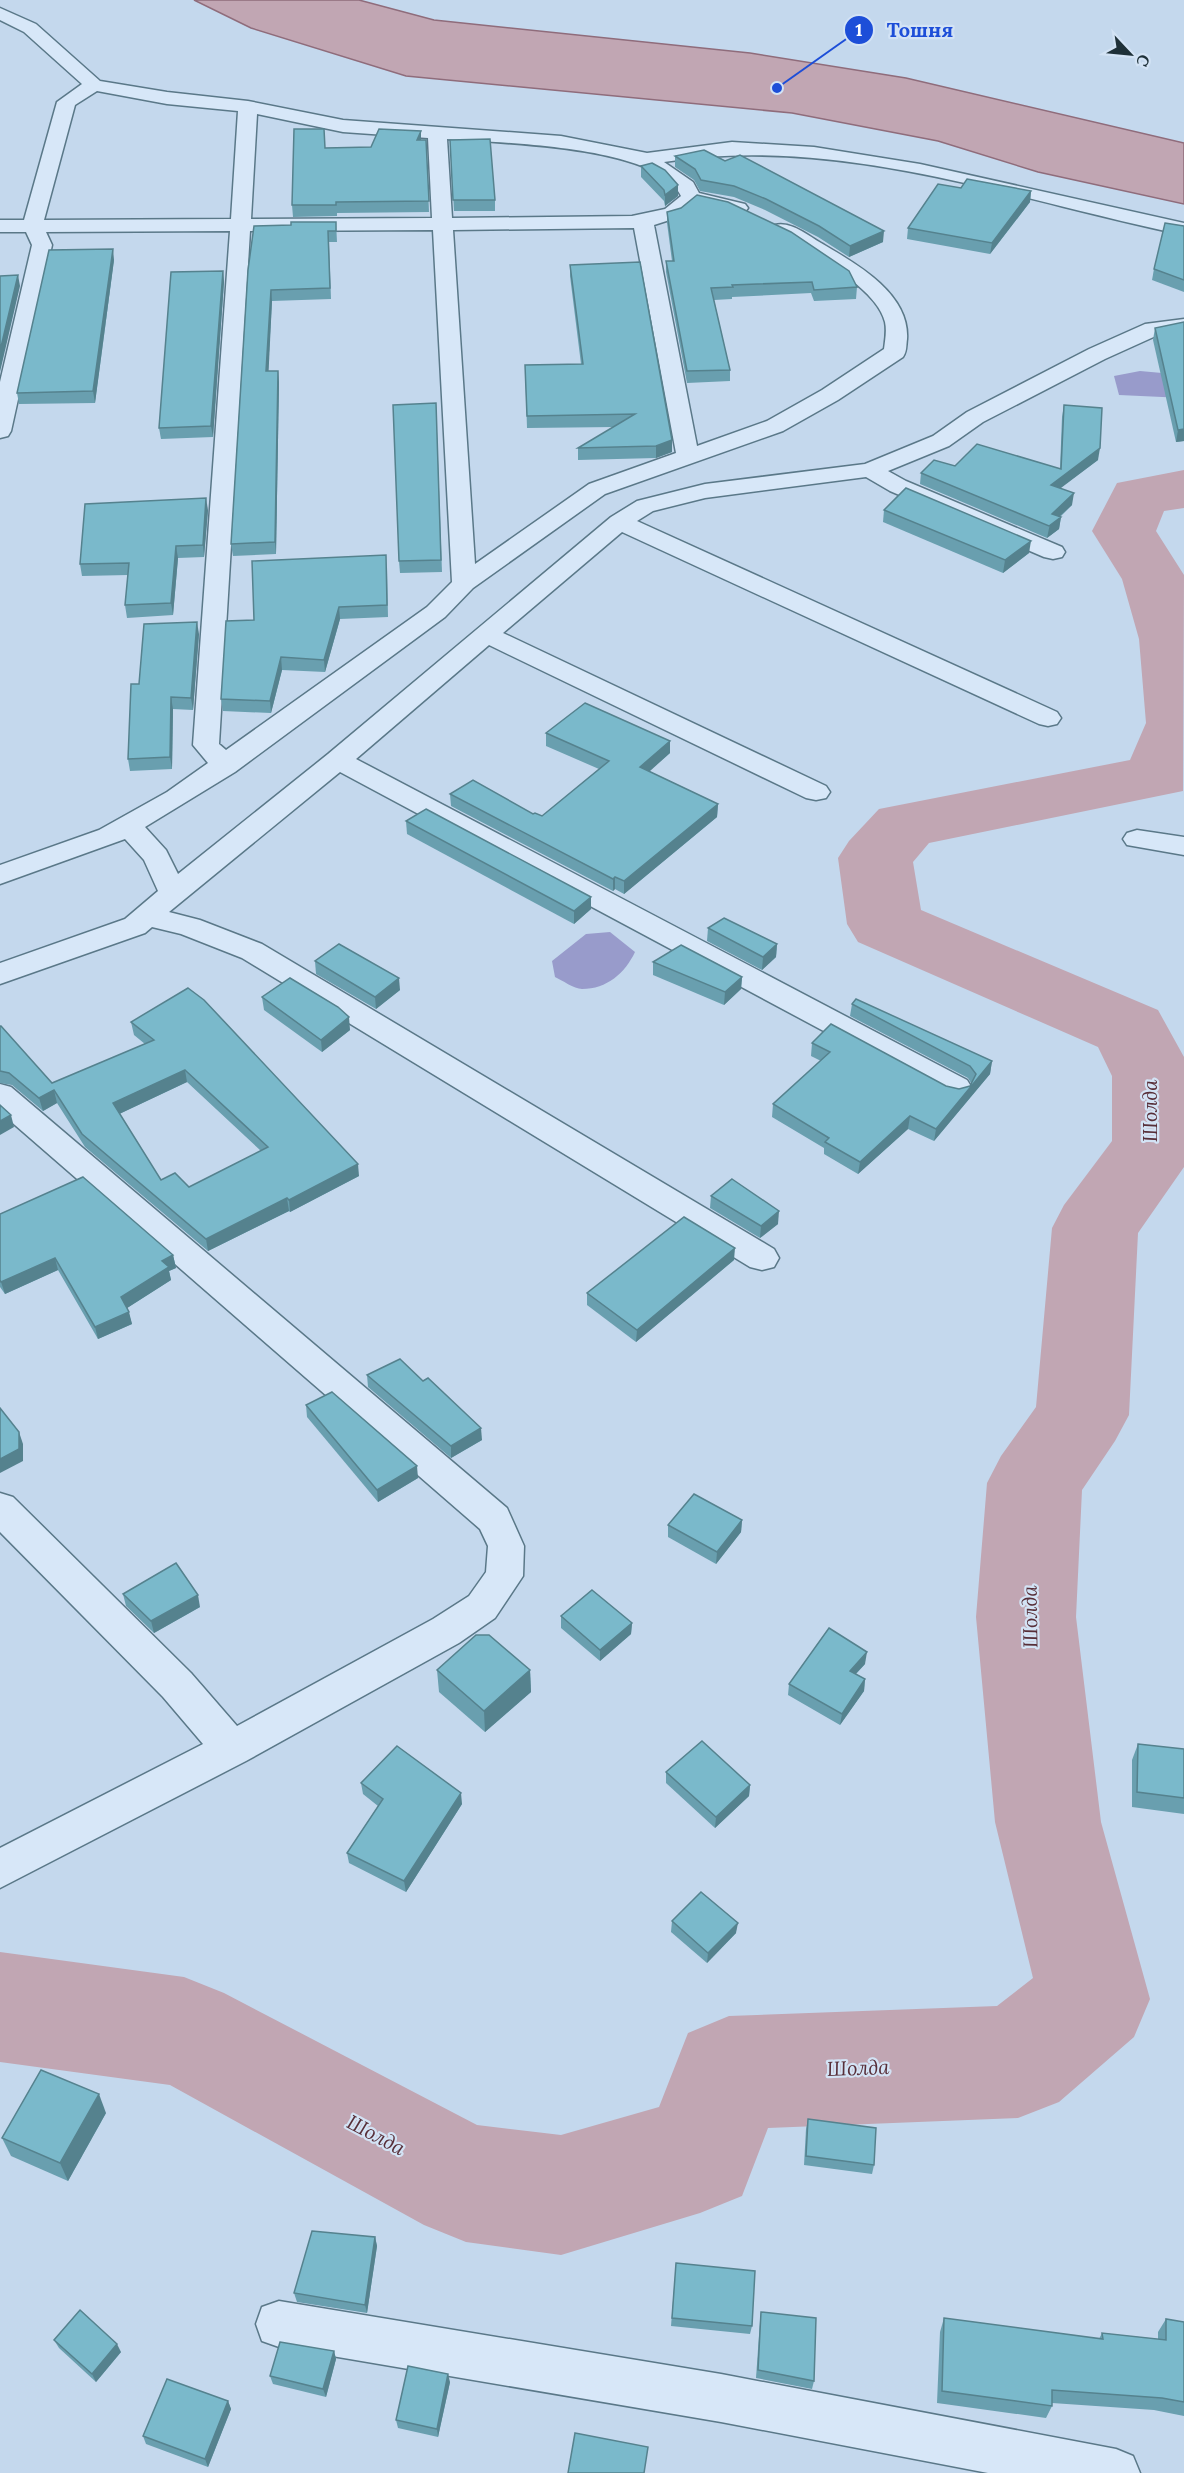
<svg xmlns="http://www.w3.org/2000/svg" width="1184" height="2473" font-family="Lora,serif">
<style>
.green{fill:#989bcb}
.water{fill:#c1a6b3;stroke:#8f6c7b;stroke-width:1.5}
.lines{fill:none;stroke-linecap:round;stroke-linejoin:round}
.river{fill:#c1a6b3;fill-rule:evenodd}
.minor-casing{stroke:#5a7888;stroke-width:3}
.minor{fill:#d7e7f8;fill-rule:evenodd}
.wall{fill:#699faf;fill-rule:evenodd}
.shaded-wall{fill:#55828e}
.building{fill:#7ab9cb;stroke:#55828e;stroke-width:1.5;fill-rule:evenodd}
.labels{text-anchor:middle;stroke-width:4.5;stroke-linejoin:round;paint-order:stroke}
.water-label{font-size:20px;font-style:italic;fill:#572e38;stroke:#d3e3f5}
.leader{fill:none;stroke:#1d4ed8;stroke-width:2}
.callout-dot{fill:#1d4ed8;stroke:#d3e3f5;stroke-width:2}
.mark-label{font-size:18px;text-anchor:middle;font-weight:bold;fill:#fff}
.callout-label{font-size:20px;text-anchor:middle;font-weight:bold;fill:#1d4ed8;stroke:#d3e3f5;stroke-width:4.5;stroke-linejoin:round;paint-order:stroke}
</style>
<rect width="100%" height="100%" fill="#c4d8ed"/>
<g class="green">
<path d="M1140,371L1184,375V398L1119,395L1114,376Z"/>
<path d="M610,932L635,952C625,973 607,989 582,989C574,989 562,980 555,977L552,961L586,934Z"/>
</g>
<path class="water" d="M194,0H359L434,20L750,53L906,78L1184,143V204L1038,172L938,141L792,113L406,76L251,28Z"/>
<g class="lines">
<path class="river" d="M1184,470V508L1164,511L1156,531L1184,575L1183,791L929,843L913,862L921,910L1158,1010L1184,1057V1167L1138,1233L1129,1415L1115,1441L1082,1490L1076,1617L1101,1822L1150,1999L1134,2037L1059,2102L1018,2118L768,2128L742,2196L700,2213L561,2255L466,2242L424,2225L170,2085L0,2062V1952L184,1977L224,1993L477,2125L561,2135L659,2107L688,2033L729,2016L997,2006L1033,1978L995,1822L976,1617L987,1483L1001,1456L1036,1407L1052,1228L1064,1205L1112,1141V1076L1098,1047L858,942L847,924L838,858L849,841L879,809L1130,760L1146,723L1139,639L1122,579L1092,531L1117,483Z"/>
<g class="minor-casing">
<g id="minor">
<path d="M0,8L36,24L100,81L167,92L248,101L343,120L561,136L647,153L732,142L814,147L920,164L1184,223V235C1015,200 839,134 664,162L693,182L699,193L745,204L748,208L745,212L738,214L696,204L679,217L654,225L697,446L767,421L822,390L884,349C885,341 887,331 885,322C876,285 805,251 775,233L772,229L775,225C791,221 807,235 821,243C855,263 910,293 907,339C906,346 907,351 903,357L838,400L783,431L605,494L473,588L445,617L235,772L145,827L166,850L178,874L328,754L611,517L637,501L705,484L865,464L933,436L967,412L1089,349L1145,324L1184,319V331L1158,335L1105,359L983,422L949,446L888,471L906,481L1062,547L1065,552L1062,557L1053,559L1044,557L890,491L866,477L705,498L653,511L637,521L1057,712L1061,718L1057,724L1048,726L1039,724L622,532L503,633L826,786L830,792L826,798L816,800L806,798L489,645L356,759L967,1080L972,1088L967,1096L956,1099L945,1096L340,772L169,912L200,920L262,944L774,1249L779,1258L774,1267L762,1270L750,1267L242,958L181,934L152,927L145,933L0,984V963L125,919L158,891L144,860L125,839L0,884V865L99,830L167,792L208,763L193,745L230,231L46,232L52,245L11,431L8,436L0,438V382L32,245L26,232H0V220H24L57,102L82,84L24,32L0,20ZM97,91L167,104L238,111L231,219L44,220L75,105ZM257,114L343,132L428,138L432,218L251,219ZM447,139C498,143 658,145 681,196L665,209L632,216L452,218ZM634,228L676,453L589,484L475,564L453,230ZM433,230L452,582L427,607L226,750L219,744L250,231Z"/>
<path d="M1137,830L1184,837V855L1127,845L1123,839L1127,833Z"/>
<path d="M0,1084L11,1087L507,1508L524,1546L523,1576L495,1618L459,1643L246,1761L0,1888V1848L203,1744L163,1697L0,1532V1493L13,1497L191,1673L237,1726L433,1619L469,1596L486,1572L488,1546L480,1529L0,1112Z"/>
<path d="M279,2301L721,2374L1116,2449L1133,2456L1140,2473H988L721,2422L279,2347L262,2341L256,2324L262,2307Z"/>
</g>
</g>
<use href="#minor" class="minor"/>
</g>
<g class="wall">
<path d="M421,140H426L429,212L337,213V216L293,217L292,205L325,148L371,147Z"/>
<path d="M450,140L495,200V211H454Z"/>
<path d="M675,156L725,161L883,242L849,257L818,237L765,210L734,197L700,191L694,180L675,167Z"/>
<path d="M641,166L678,185V196L665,206L664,201L641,177Z"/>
<path d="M961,188L1031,191L1030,202L990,254L907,239L908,228Z"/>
<path d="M667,212L857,287L856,299L814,301L811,293L732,297V299L714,300L730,370V381L687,383L666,272V261H672L667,223Z"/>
<path d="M336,222L337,242H329L331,299L272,301L268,371H278L279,383L276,554L233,556L231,544L248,270L291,225Z"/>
<path d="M1184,226V292L1152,280L1154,269Z"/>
<path d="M114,260L95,403L19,404L17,393Z"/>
<path d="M570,265L672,440V452L656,458L578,460V448L615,427L527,428L525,365L581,364L570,276Z"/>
<path d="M223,271L224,282L213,437L161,439L159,428Z"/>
<path d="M1155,328L1184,441L1176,442L1153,340Z"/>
<path d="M436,403L442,572L400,573L399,561Z"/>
<path d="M1064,405L1098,460L1060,488L1072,505L1060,517H1061L1059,529L1047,538L920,484L921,473L955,466L1060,469L1062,417Z"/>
<path d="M208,510L204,557L178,558L173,615L127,618L125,605L128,575L82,576L80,564Z"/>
<path d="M884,510L1029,553L1003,573L883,522Z"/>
<path d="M387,567L388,617L340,619L325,672L282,670L271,713L223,711L221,699L254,620Z"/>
<path d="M199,634L193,710L173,709L172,769L130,771L128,759L139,684Z"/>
<path d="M546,733L670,753L649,771L718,804L717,817L624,894L615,889L613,891L451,806L450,794L542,816L599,769L546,746Z"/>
<path d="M406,821L591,909L574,924L407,834Z"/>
<path d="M708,928L777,944L776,957L762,970L707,941Z"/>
<path d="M315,961L400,990L376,1009L316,974Z"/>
<path d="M653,962L742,977L741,989L724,1005L653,975Z"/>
<path d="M262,997L350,1030L322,1052L264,1010Z"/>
<path d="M852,1004L992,1061L990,1074L934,1141L908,1129L858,1174L824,1154V1148L772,1117L773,1104L821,1061L811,1056L812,1043L946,1086L959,1089L970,1086L971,1083L968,1078L850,1016Z"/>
<path d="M131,1022L359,1176L290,1212L289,1211L208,1251L85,1147L57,1103L43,1111L12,1085L0,1083V1026L52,1083L145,1044L134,1035ZM187,1082L261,1151L189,1187L161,1180L119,1114Z"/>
<path d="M711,1196L778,1224L760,1238L710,1208Z"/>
<path d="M0,1214L173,1255L176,1268L169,1271L171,1280L127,1308L132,1324L98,1339L58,1270L5,1294L0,1287Z"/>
<path d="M734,1260L636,1342L587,1305V1293Z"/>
<path d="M367,1375L482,1440L451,1458L368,1387Z"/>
<path d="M306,1405L418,1478L378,1502L307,1417Z"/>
<path d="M742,1520L741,1532L716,1564L668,1537V1525Z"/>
<path d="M123,1594L200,1607L154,1633L126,1606Z"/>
<path d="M561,1616L632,1623L631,1634L600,1661L561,1628Z"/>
<path d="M865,1664L856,1674L865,1679L864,1691L840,1725L788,1695L789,1684Z"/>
<path d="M437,1670H530L531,1692L485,1732L439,1692Z"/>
<path d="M1138,1744L1184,1749V1814L1132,1807V1760Z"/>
<path d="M666,1772L750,1785L749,1796L715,1828L666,1783Z"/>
<path d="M361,1783L462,1804L406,1892L349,1863L347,1853L378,1806L363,1794Z"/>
<path d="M672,1921L736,1933L707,1963L671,1932Z"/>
<path d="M106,2113L68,2181L11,2156L2,2138Z"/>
<path d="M808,2119L874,2165L872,2174L804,2165L806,2129Z"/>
<path d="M375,2237L377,2246L367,2313L297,2302L294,2293Z"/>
<path d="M676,2263L752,2326L750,2334L671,2326Z"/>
<path d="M761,2312L814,2381L812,2389L756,2378L760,2321Z"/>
<path d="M944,2318L1099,2339L1102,2333L1158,2339V2332L1166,2319L1184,2322V2416L1154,2410L1052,2403V2406L1046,2418L937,2403L940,2332Z"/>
<path d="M54,2340L121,2352L96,2382L59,2348Z"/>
<path d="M334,2351L336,2359L326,2397L273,2384L270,2376Z"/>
<path d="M450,2382L438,2437L398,2428L396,2420Z"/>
<path d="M228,2401L231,2409L208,2467L146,2444L143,2436Z"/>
</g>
<g class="shaded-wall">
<path d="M421,131V142L417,140Z"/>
<path d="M678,185V196L665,206V195Z"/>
<path d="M1031,191L1030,202L990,254L992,243Z"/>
<path d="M884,231L883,242L849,257L850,246Z"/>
<path d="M113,249L114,260L95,403L93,391Z"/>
<path d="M223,271L224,282L213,437L211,426Z"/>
<path d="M18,275L20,286L0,372V351Z"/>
<path d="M271,290L272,301L268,383L266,371Z"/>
<path d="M278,371L279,383L276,554L275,542Z"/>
<path d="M1184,429V441L1176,442L1178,430Z"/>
<path d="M672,440V452L656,458V446Z"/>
<path d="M1100,448L1098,460L1049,497L1051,485Z"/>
<path d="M1074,493L1072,505L1050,525L1061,517L1059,529L1047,538L1052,514Z"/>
<path d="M206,498L208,510L204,557L203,545Z"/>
<path d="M1031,541L1029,553L1003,573L1005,560Z"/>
<path d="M176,546L178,558L173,615L171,603Z"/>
<path d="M339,607L340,619L325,672L324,660Z"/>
<path d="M197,622L199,634L193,710L191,698Z"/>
<path d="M281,657L282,670L271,713L270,701Z"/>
<path d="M171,697L173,709L172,769L170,757Z"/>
<path d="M670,741V753L640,780V767Z"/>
<path d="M718,804L717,817L624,894V881Z"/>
<path d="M615,877V889L613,891V879Z"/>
<path d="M591,897V909L574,924V911Z"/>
<path d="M777,944L776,957L762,970L763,957Z"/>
<path d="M742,977L741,989L724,1005L725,992Z"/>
<path d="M399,978L400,990L376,1009L375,997Z"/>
<path d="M349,1017L350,1030L322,1052L321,1040Z"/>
<path d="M992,1061L990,1074L934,1141L936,1129Z"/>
<path d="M185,1070L187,1082L115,1116L113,1103Z"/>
<path d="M54,1090L57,1103L43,1111L39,1098Z"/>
<path d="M11,1115L14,1127L0,1135V1121Z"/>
<path d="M910,1116L908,1129L858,1174L860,1162Z"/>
<path d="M358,1164L359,1176L290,1212L289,1200Z"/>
<path d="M287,1198L289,1211L208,1251L206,1239Z"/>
<path d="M779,1211L778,1224L760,1238L761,1226Z"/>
<path d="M735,1248L734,1260L636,1342L637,1330Z"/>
<path d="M173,1255L176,1268L169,1271L171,1280L124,1310L121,1297L162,1261Z"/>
<path d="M55,1258L58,1270L5,1294L1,1282Z"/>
<path d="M129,1312L132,1324L98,1339L95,1327Z"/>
<path d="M481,1428L482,1440L451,1458V1446Z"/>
<path d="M19,1432L23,1444V1461L0,1473V1459Z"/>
<path d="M417,1466L418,1478L378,1502L377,1490Z"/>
<path d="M742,1520L741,1532L716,1564L717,1552Z"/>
<path d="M198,1595L200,1607L154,1633L151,1621Z"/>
<path d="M632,1623L631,1634L600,1661V1650Z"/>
<path d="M867,1652L865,1664L848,1682L850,1671Z"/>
<path d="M530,1670L531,1692L485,1732L484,1711Z"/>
<path d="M865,1679L864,1691L840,1725L842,1714Z"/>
<path d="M750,1785L749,1796L715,1828L716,1817Z"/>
<path d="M461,1793L462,1804L406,1892L404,1881Z"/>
<path d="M738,1923L736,1933L707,1963L708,1953Z"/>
<path d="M99,2094L106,2113L68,2181L60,2163Z"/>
<path d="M375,2237L377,2246L367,2313L365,2305Z"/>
<path d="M117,2344L121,2352L96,2382L92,2374Z"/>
<path d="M334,2351L336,2359L326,2397L323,2389Z"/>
<path d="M448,2374L450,2382L438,2437L437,2429Z"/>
<path d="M228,2401L231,2409L208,2467L205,2459Z"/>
</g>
<g class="building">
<path d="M294,129H324L325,148L371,147L379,129L421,131L417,140H426L429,201L336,202V205H292Z"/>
<path d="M490,139L495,200H453L450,140Z"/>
<path d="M704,150L725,161L740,155L884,231L850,246L819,226L766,199L734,186L701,180L695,169L675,156Z"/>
<path d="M652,163L665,170L678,185L665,195L664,190L641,166Z"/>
<path d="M967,179L1031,191L992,243L908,228L938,184L961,188Z"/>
<path d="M697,195L728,202L791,232L849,271L857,287L814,290L812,282L732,285L733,287L711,288L730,370L687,371L666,261H674L667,212L681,208Z"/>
<path d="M291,222H336V231H328L330,288L271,290L266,371H278L275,542L231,544L248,270L254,226L291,225Z"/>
<path d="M1165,223L1184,226V280L1154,269Z"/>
<path d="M113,249L93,391L17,393L49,250Z"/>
<path d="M640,262L672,440L656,446L578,448L635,414L527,416L525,365L583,364L570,265Z"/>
<path d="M223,271L211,426L159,428L171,272Z"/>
<path d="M18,275L0,351V276Z"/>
<path d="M1184,322V429L1178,430L1155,328Z"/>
<path d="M436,403L441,560L399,561L393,405Z"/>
<path d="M1064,405L1102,408L1100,448L1051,485L1074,493L1052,514L1061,517L1049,526L921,473L934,460L955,466L977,444L1061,469Z"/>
<path d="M906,488L1031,541L1005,560L884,510Z"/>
<path d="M206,498L203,545L176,546L171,603L125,605L129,563L80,564L85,504Z"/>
<path d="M386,555L387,605L339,607L324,660L281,657L270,701L221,699L226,621L254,620L252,561Z"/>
<path d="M197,622L191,698L171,697L170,757L128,759L131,684H139L144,624Z"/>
<path d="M585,703L670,741L640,767L718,804L624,881L615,877L613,879L450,794L473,780L533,814L535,813L542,816L609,761L546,733Z"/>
<path d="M426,809L591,897L574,911L406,821Z"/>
<path d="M724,918L777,944L763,957L708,928Z"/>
<path d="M339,944L399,978L375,997L315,961Z"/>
<path d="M681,945L742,977L725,992L653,962Z"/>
<path d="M290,978L338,1007L349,1017L321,1040L262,997Z"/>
<path d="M188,988L204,1000L358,1164L289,1200L287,1198L206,1239L82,1134L54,1090L39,1098L9,1073L0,1071V1026H1L52,1083L154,1040L131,1022ZM185,1070L268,1147L189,1187L175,1173L161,1180L113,1103Z"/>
<path d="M856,999L992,1061L936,1129L910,1116L860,1162L825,1142L829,1138L773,1104L830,1052L812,1043L831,1024L946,1086L959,1089L970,1086L976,1074L970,1066L852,1004Z"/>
<path d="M0,1105L11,1115L0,1121Z"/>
<path d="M83,1177L173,1255L162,1261L169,1267L121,1297L129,1312L95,1327L55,1258L1,1282L0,1280V1214Z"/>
<path d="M732,1179L779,1211L761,1226L711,1196Z"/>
<path d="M684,1217L735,1248L637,1330L587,1293Z"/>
<path d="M400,1359L423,1381L428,1378L481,1428L451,1446L367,1375Z"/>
<path d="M332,1392L417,1466L377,1490L306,1405Z"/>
<path d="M0,1408L19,1432V1449L0,1459Z"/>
<path d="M694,1494L742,1520L717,1552L668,1525Z"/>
<path d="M176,1563L198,1595L151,1621L123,1594Z"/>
<path d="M592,1590L632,1623L600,1650L561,1616Z"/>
<path d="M829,1628L867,1652L850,1671L865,1679L842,1714L789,1684Z"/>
<path d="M476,1635H489L530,1670L484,1711L437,1670Z"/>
<path d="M702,1741L750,1785L716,1817L666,1772Z"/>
<path d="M1138,1744L1184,1749V1798L1137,1792Z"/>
<path d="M397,1746L461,1793L404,1881L347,1853L383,1799L361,1783Z"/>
<path d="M701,1892L738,1923L708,1953L672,1921Z"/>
<path d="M41,2070L99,2094L60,2163L2,2138Z"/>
<path d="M808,2119L876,2128L874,2165L806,2156Z"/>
<path d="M312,2231L375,2237L365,2305L294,2293Z"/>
<path d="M676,2263L755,2271L752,2326L672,2318Z"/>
<path d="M80,2310L117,2344L92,2374L54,2340Z"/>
<path d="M761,2312L816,2318L814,2381L758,2370Z"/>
<path d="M944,2318L1103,2339L1102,2333L1166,2340V2319L1184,2322V2402L1162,2398L1052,2390V2406L942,2391Z"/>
<path d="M280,2342L334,2351L323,2389L270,2376Z"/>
<path d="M408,2366L448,2374L437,2429L396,2420Z"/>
<path d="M167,2379L228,2401L205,2459L143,2436Z"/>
<path d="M575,2433L648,2447L644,2473H568Z"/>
</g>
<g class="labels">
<g class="water-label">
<text transform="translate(1150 1111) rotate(-90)" y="7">Шолда</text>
<text transform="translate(1030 1617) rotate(-91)" y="7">Шолда</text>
<text transform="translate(858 2068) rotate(-2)" y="7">Шолда</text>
<text transform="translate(376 2135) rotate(28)" y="7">Шолда</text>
</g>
</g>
<path class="leader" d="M777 88L859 30"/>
<g class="callout-dot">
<circle cx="777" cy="88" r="6"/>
<circle cx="859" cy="30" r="15"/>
</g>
<g class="mark-label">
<text x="859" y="36">1</text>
</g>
<g class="callout-label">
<text x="920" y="37">Тошня</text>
</g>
<g transform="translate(1130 54) rotate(116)" stroke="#d3e3f5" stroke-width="4.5" paint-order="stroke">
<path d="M0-4.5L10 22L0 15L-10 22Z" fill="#1e3038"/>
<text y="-9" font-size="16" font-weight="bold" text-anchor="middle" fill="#1e3038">С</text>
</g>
</svg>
